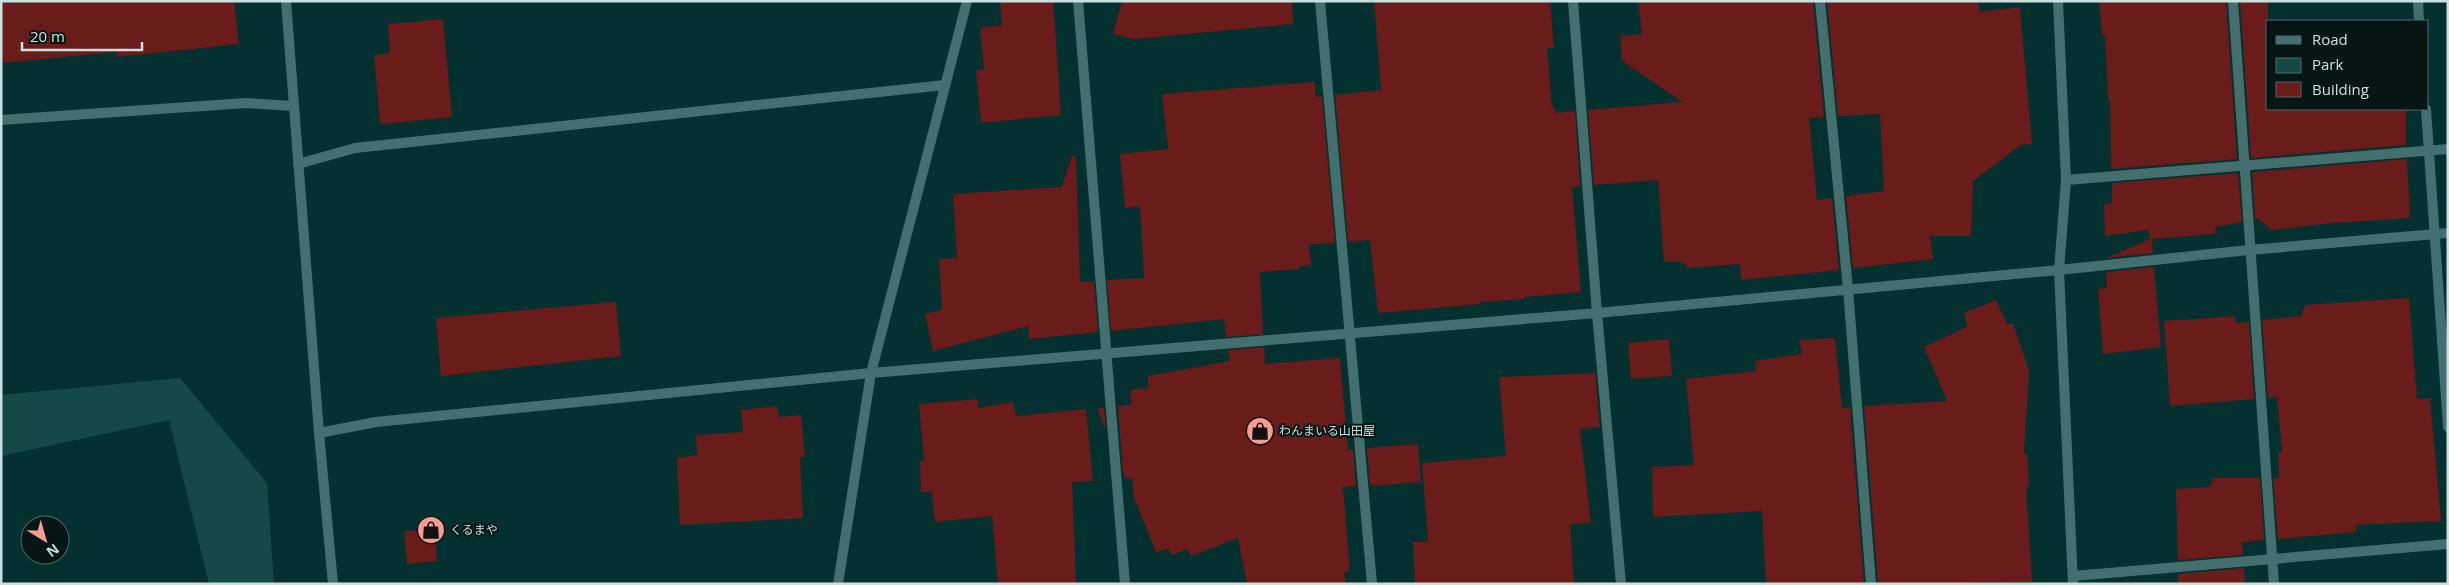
<svg xmlns="http://www.w3.org/2000/svg" width="2449" height="585" font-family="'Open Sans','Noto Sans JP',sans-serif">
<style>
.green{fill:#144948}
.building{fill:#691c19}
.lines{fill:none;stroke-linecap:round;stroke-linejoin:round}
.minor{stroke:#43706f;stroke-width:10}
.tertiary{stroke:#43706f;stroke-width:10}
.labels{text-anchor:middle;stroke-width:4;stroke-linejoin:round;paint-order:stroke}
.poi-label{font-size:12px;fill:#cae0df;stroke:#051615;text-anchor:start}
</style>
<rect width="100%" height="100%" fill="#043130"/>
<path class="green" d="M180,378L267,483L274,584H209L169,420L1,456V395Z"/>
<g class="building">
<path d="M1,1H234L239,44L117,57L116,52L1,63Z"/>
<path d="M1000,1H1053L1061,115L981,123L976,70L984,69L980,28L1002,25Z"/>
<path d="M1122,1H1292L1293,24L1134,39L1113,34Z"/>
<path d="M1374,1H1550L1554,48H1547L1552,108L1555,107V113L1575,111L1580,186L1572,187L1581,292L1524,297V299L1480,302V304L1378,313L1370,240L1348,242L1335,95L1381,90Z"/>
<path d="M1638,1H1813L1824,117L1809,118L1817,200L1832,198L1839,270L1741,280L1740,264L1688,268L1683,262H1664L1658,180L1594,185L1588,110L1683,102L1622,61L1620,36L1642,34Z"/>
<path d="M1827,1H1978L1980,12L2020,7L2032,144L2021,145L1973,181L1971,236H1930L1933,259L1853,268L1846,196L1884,191L1880,114L1838,116Z"/>
<path d="M2099,1H2226L2237,159L2111,169L2110,100H2108L2105,35H2102Z"/>
<path d="M2240,1H2268V109H2406V145L2251,158Z"/>
<path d="M443,19L452,117L380,124L374,55L390,53L388,24Z"/>
<path d="M1315,82L1316,97L1322,96L1335,243L1309,244L1311,265L1299,266V269L1260,272L1263,334L1226,337L1224,319L1111,331L1107,280L1144,278L1140,206L1125,208L1120,154L1168,149L1162,94Z"/>
<path d="M1072,155L1076,156L1080,282L1094,281L1098,332L1029,339L1028,326L933,351L925,314L942,310L939,259L957,258L953,194L1062,187Z"/>
<path d="M2407,159L2410,218L2332,223L2272,230L2258,219L2255,220L2252,172Z"/>
<path d="M2238,173L2242,222L2216,227L2214,234L2152,239L2153,253L2106,258L2150,239L2148,230L2105,236L2104,204L2112,203V183Z"/>
<path d="M2154,267L2161,347L2103,354L2098,289L2107,288L2106,272Z"/>
<path d="M2409,298L2417,399L2430,398L2441,521L2356,525V532L2278,539L2273,478H2279L2278,453L2282,451L2277,397L2268,398L2262,320L2301,316L2305,305Z"/>
<path d="M1996,300L2007,324H2013L2029,370L2024,453H2027L2029,487H2026L2032,582L1878,584L1864,406L1947,401L1924,347L1967,327L1964,313Z"/>
<path d="M616,302L621,356L441,376L436,318Z"/>
<path d="M2235,316L2236,323L2249,322L2254,399L2170,406L2164,321Z"/>
<path d="M1835,338L1842,408L1850,407L1864,584H1766L1762,511L1653,517L1652,467L1694,465L1686,379L1756,371L1755,361L1802,354L1799,340Z"/>
<path d="M1669,339L1672,376L1631,379L1628,343Z"/>
<path d="M1264,347L1265,364L1340,358L1348,450L1353,449L1356,486L1343,487L1350,571L1344,572L1346,584H1247L1238,538L1191,556L1187,549L1172,555L1168,549L1156,552L1134,498L1132,478H1125L1123,472L1118,406L1131,405L1130,390L1148,388V376L1230,361L1228,350Z"/>
<path d="M1595,373L1600,427L1580,429L1591,523L1570,524L1574,584H1415L1413,542L1428,541L1422,463L1506,456L1499,377Z"/>
<path d="M978,399V408L1013,402L1016,416L1086,409L1093,481L1072,482L1076,584H998L992,516L935,522L932,492H921L920,461H924L919,404Z"/>
<path d="M777,406L779,417L801,415L805,457H800L803,518L680,525L677,458L697,455L696,435L743,432L741,410Z"/>
<path d="M1097,408H1104L1106,430Z"/>
<path d="M1418,444L1421,482L1370,486L1367,448Z"/>
<path d="M2213,478H2260L2264,540L2242,542L2243,555L2178,560L2176,489L2210,487Z"/>
<path d="M435,529L437,561L407,564L404,531Z"/>
<path d="M2244,568L2245,584H2178V574Z"/>
</g>
<g class="lines">
<g class="minor">
<path d="M1078,1L1125,584"/>
<path d="M1320,1L1372,584"/>
<path d="M1573,1L1597,313L1621,584"/>
<path d="M1820,1L1848,289L1871,584"/>
<path d="M2058,1L2066,180L2059,270L2073,584"/>
<path d="M2233,1L2274,584"/>
<path d="M2418,1L2419,21"/>
<path d="M2426,109L2448,427"/>
<path d="M1,120L246,103L293,106"/>
<path d="M298,164L355,148L945,85"/>
<path d="M2066,180L2448,149"/>
<path d="M319,433L376,422L871,373L1597,313L2059,270L2249,250L2448,233"/>
<path d="M2073,576L2448,544"/>
<path d="M838,584L871,373L967,1"/>
</g>
<path class="tertiary" d="M286,1L319,433L333,584"/>
</g>
<defs>
<g id="shop-disc" transform="scale(1.4375)"><circle r="9.5" fill="#f59c93" stroke="#051615"/><path d="M-5-2.5h2.3a2.7 3.5 0 0 1 5.4 0H5L5.5 6h-11ZM-1.5-2.5h3a1.5 2.3 0 0 0-3 0Z" fill="#111"/></g>
</defs>
<g fill-rule="evenodd">
<use href="#shop-disc" x="1260" y="431"/>
<use href="#shop-disc" x="431" y="530"/>
</g>
<g class="labels">
<g class="poi-label">
<text x="1279" y="435">わんまいる山田屋</text>
<text x="450" y="534">くるまや</text>
</g>
</g>
<rect width="2449" height="585" fill="none" stroke="#cae0df" stroke-width="5"/>
<rect x="2266" y="20" width="162" height="90" fill="#051615" stroke="#546766"/>
<rect x="2276" y="36" width="25" height="8" fill="#43706f" stroke="#546766"/>
<text x="2312" y="45" font-size="15" fill="#cae0df">Road</text>
<rect x="2276" y="58" width="25" height="15" fill="#144948" stroke="#546766"/>
<text x="2312" y="70" font-size="15" fill="#cae0df">Park</text>
<rect x="2276" y="82" width="25" height="15" fill="#691c19" stroke="#546766"/>
<text x="2312" y="95" font-size="15" fill="#cae0df">Building</text>
<g transform="translate(45 540) rotate(143)"><circle r="24" fill="#051615" stroke="#546766"/>
<path d="M0-4L9 19L0 12L-9 19Z" fill="#f59c93"/>
<text y="-8" font-size="14" font-weight="bold" text-anchor="middle" fill="#cae0df">N</text>
</g>
<path d="M22 42v8h120v-8" fill="none" stroke="#cae0df" stroke-width="2.5"/>
<text x="30" y="42" font-size="15" fill="#cae0df" stroke="#051615" stroke-width="4" paint-order="stroke">20 m</text>
</svg>
